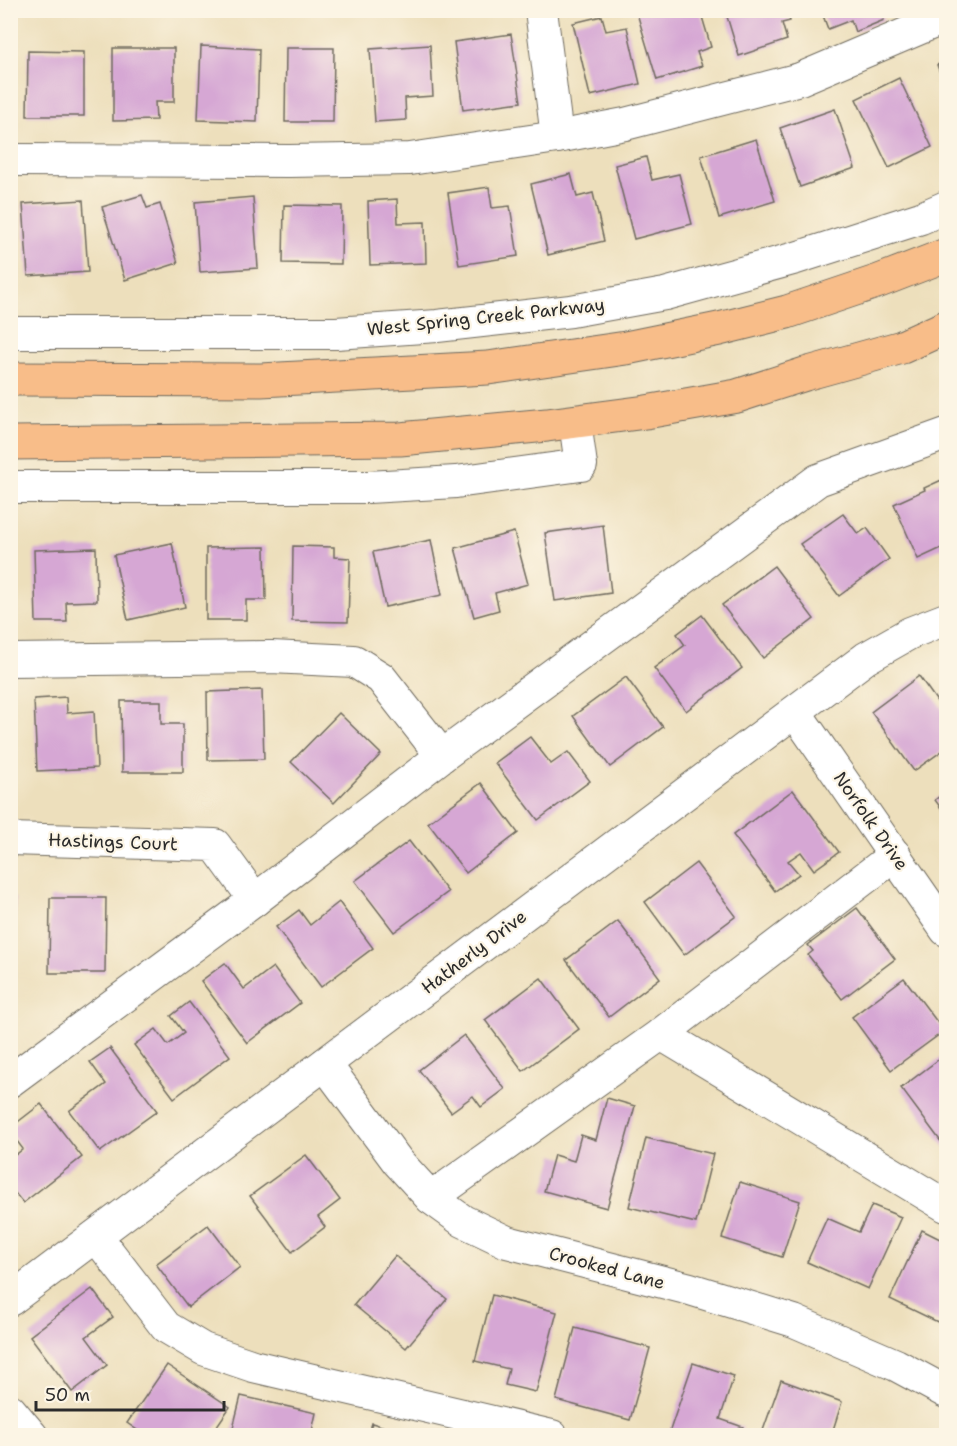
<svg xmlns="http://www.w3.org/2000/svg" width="957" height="1446" font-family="'Shantell Sans',sans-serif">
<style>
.building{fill:#d6a7d4}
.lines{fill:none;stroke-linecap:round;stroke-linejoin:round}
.minor-casing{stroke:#6f6a5e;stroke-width:34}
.major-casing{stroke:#6f6a5e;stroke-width:35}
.minor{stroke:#fff;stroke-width:32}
.major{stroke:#f8bd89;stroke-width:33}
.labels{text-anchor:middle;stroke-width:4.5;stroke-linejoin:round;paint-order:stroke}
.street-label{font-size:18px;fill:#2b2b2b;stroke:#fcf5e5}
</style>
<rect width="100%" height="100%" fill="#fcf5e5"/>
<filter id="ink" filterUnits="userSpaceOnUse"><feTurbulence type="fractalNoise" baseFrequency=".0167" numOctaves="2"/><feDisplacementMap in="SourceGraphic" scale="12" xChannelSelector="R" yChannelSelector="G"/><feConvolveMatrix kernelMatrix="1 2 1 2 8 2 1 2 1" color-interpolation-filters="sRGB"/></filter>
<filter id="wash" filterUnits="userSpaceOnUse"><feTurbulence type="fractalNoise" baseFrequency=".008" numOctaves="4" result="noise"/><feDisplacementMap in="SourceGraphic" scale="24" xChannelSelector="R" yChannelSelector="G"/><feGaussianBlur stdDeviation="1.35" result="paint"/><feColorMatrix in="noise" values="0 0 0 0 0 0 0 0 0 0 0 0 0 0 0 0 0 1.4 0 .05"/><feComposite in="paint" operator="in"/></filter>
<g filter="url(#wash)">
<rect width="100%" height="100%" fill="#eddfbc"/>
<g id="blocks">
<g class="building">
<path d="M636,10H700L711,47L697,52L702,66L657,80Z"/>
<path d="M725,10H787L790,21L782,23L787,40L739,56Z"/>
<path d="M821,10H880L884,20L855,32L851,20L828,29Z"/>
<path d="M602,16L606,31L627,27L640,84L590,96L573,23Z"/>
<path d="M511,34L521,102L463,110L454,42Z"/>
<path d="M430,45L433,96L405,98L406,120L375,122L370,49Z"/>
<path d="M201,46L259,49L257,122L198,120Z"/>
<path d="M113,48H174V102H155L156,120L113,121Z"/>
<path d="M286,48H334L333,122H285Z"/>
<path d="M28,51L84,52V116H27Z"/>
<path d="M946,61V88L937,65Z"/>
<path d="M899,78L932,147L889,168L856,99Z"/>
<path d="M835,109L855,168L800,187L780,128Z"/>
<path d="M756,139L775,201L719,218L701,156Z"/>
<path d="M646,157L652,180L679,174L692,224L634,239L615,165Z"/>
<path d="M571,174L577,197L593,193L604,241L548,255L531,184Z"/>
<path d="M489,187L492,208L510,206L518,256L459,265L448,193Z"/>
<path d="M142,195L147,208L160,204L178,263L125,280L102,207Z"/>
<path d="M253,197L258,268L200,272L195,202Z"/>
<path d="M397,199L398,223L425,222L426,263L370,265L368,201Z"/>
<path d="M83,200L88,272L28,276L23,204Z"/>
<path d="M284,205L342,206L341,264L283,263Z"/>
<path d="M946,478V546L918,559L894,504L925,490L924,488Z"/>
<path d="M843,514L858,534L867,528L889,559L839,596L800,544Z"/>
<path d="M603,525L611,593L555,601L545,533Z"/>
<path d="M514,532L528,584L495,593L499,610L474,617L455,548Z"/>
<path d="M431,540L442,595L385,607L373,552Z"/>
<path d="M172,543L185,607L128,620L114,555Z"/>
<path d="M293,546L334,547V557L350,558L348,622L292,621Z"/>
<path d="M265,547L266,600H246V620H206V548Z"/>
<path d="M96,548L97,601L66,602L67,622H36L34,550Z"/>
<path d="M774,566L814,619L763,658L722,605Z"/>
<path d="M702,615L742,668L686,711L654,668L685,645L677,634Z"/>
<path d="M919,676L946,714V748L914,771L871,712Z"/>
<path d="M626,677L663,727L610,767L573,716Z"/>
<path d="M262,690L264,759L208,760L207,692Z"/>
<path d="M66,697L67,713L94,711L97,768L37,771L34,699Z"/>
<path d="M121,701H161V724H183V772H122Z"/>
<path d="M339,713L381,754L334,803L291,762Z"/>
<path d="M530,737L551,764L568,752L590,781L538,820L495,763Z"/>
<path d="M481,783L518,833L466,873L428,823Z"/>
<path d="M793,790L839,852L814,870L801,852L788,861L799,874L775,891L733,835Z"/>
<path d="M946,791V815L935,800Z"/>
<path d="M409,841L448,892L394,932L355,881Z"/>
<path d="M696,863L736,916L684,955L645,902Z"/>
<rect x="10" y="898" width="5" height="77"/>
<path d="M50,898H106L105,973H49Z"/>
<path d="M339,902L373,948L321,987L276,927L299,910L310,925Z"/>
<path d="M857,908L895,959L842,999L808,955L813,951L808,945Z"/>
<path d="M618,921L660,978L609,1017L566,960Z"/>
<path d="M225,963L244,989L273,967L300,1003L247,1043L201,981Z"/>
<path d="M541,978L579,1029L523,1071L485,1020Z"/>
<path d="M904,978L944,1031L891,1070L852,1017Z"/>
<path d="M189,1002L230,1056L174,1098L134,1045L156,1029L168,1045L184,1033L171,1016Z"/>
<path d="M464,1035L505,1089L481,1107L473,1096L451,1112L419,1070Z"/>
<path d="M110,1048L157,1111L100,1152L69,1111L106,1084L90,1062Z"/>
<path d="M946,1054V1145L945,1147L901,1088Z"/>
<path d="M607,1098L635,1106L607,1208L544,1191L554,1155L574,1161L581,1135L596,1140Z"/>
<path d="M41,1104L82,1157L23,1203L10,1187V1159L23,1149L10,1132V1128Z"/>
<path d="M646,1138L713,1154L696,1223L629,1207Z"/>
<path d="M306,1155L340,1200L318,1217L325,1227L292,1252L250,1196Z"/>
<path d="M740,1182L800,1201L782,1257L722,1238Z"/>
<path d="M872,1205L901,1217L868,1289L807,1262L827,1218L859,1232Z"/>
<path d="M208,1225L240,1267L188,1307L156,1264Z"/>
<path d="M922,1230L946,1242V1248L941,1259L946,1261V1326L890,1299Z"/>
<path d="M395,1256L447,1299L406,1348L354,1305Z"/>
<path d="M92,1289L113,1317L86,1337L107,1365L72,1392L30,1336Z"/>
<path d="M492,1295L557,1312L536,1392L505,1385L509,1369L475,1361Z"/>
<path d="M575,1328L650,1348L630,1420L556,1400Z"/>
<path d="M693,1363L734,1376L720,1419L743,1427L740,1436H668Z"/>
<path d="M167,1365L230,1407L210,1436H146L127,1423Z"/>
<path d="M781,1380L842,1402L831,1436H761Z"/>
<path d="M241,1396L316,1413L311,1436H231Z"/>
<path d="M372,1423L410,1435V1436H368Z"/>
<path d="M874,1430L884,1436H871Z"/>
</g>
</g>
</g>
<g filter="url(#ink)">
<use href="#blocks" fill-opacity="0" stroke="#6f6a5e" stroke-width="1.5"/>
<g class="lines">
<g class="minor-casing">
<g id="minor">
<path d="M541,10L557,137"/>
<path d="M10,160L289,161L410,159L557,137L625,124L800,79L946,17"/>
<path d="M10,333H336L437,326L571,311L665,294L796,258L921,218L946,207"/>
<path d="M10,487H368L456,482L581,465L575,422"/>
<path d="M10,660L271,657L354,661L381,678L442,756"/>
<path d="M795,712L946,930"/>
<path d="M10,839L215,845L255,900"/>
<path d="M661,1034L946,1206"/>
<path d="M325,1064L398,1162L431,1198L463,1221L507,1242L690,1289L794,1321L896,1365L946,1392"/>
<path d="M10,1081L255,900L442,756L818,480L946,434"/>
<path d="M431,1198L661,1034L895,855"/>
<path d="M96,1236L166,1327L203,1349L253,1366L552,1436"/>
<path d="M10,1300L866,658L910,633L946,619"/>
<path d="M10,1410L32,1436"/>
</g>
</g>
<g class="major-casing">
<g id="major">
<path d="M10,379L261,380L488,368L626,348L719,329L787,312L879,281L946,255"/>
<path d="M10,443L400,439L547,425L646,412L737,396L805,374L902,347L946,327"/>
</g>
</g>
<use href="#minor" class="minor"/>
<use href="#major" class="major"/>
</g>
</g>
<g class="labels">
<g class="street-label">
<text transform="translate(486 317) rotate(-6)" y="6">West Spring Creek Parkway</text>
<text transform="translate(871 821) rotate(55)" y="6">Norfolk Drive</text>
<text transform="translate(113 842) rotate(2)" y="6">Hastings Court</text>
<text transform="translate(474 952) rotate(-37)" y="6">Hatherly Drive</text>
<text transform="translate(607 1268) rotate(15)" y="6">Crooked Lane</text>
</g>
</g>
<rect width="957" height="1446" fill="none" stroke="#fcf5e5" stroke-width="36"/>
<path d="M36 1401v9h188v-9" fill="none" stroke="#2b2b2b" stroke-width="3"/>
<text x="45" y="1401" font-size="18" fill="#2b2b2b" stroke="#fcf5e5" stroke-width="4.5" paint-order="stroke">50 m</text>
</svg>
